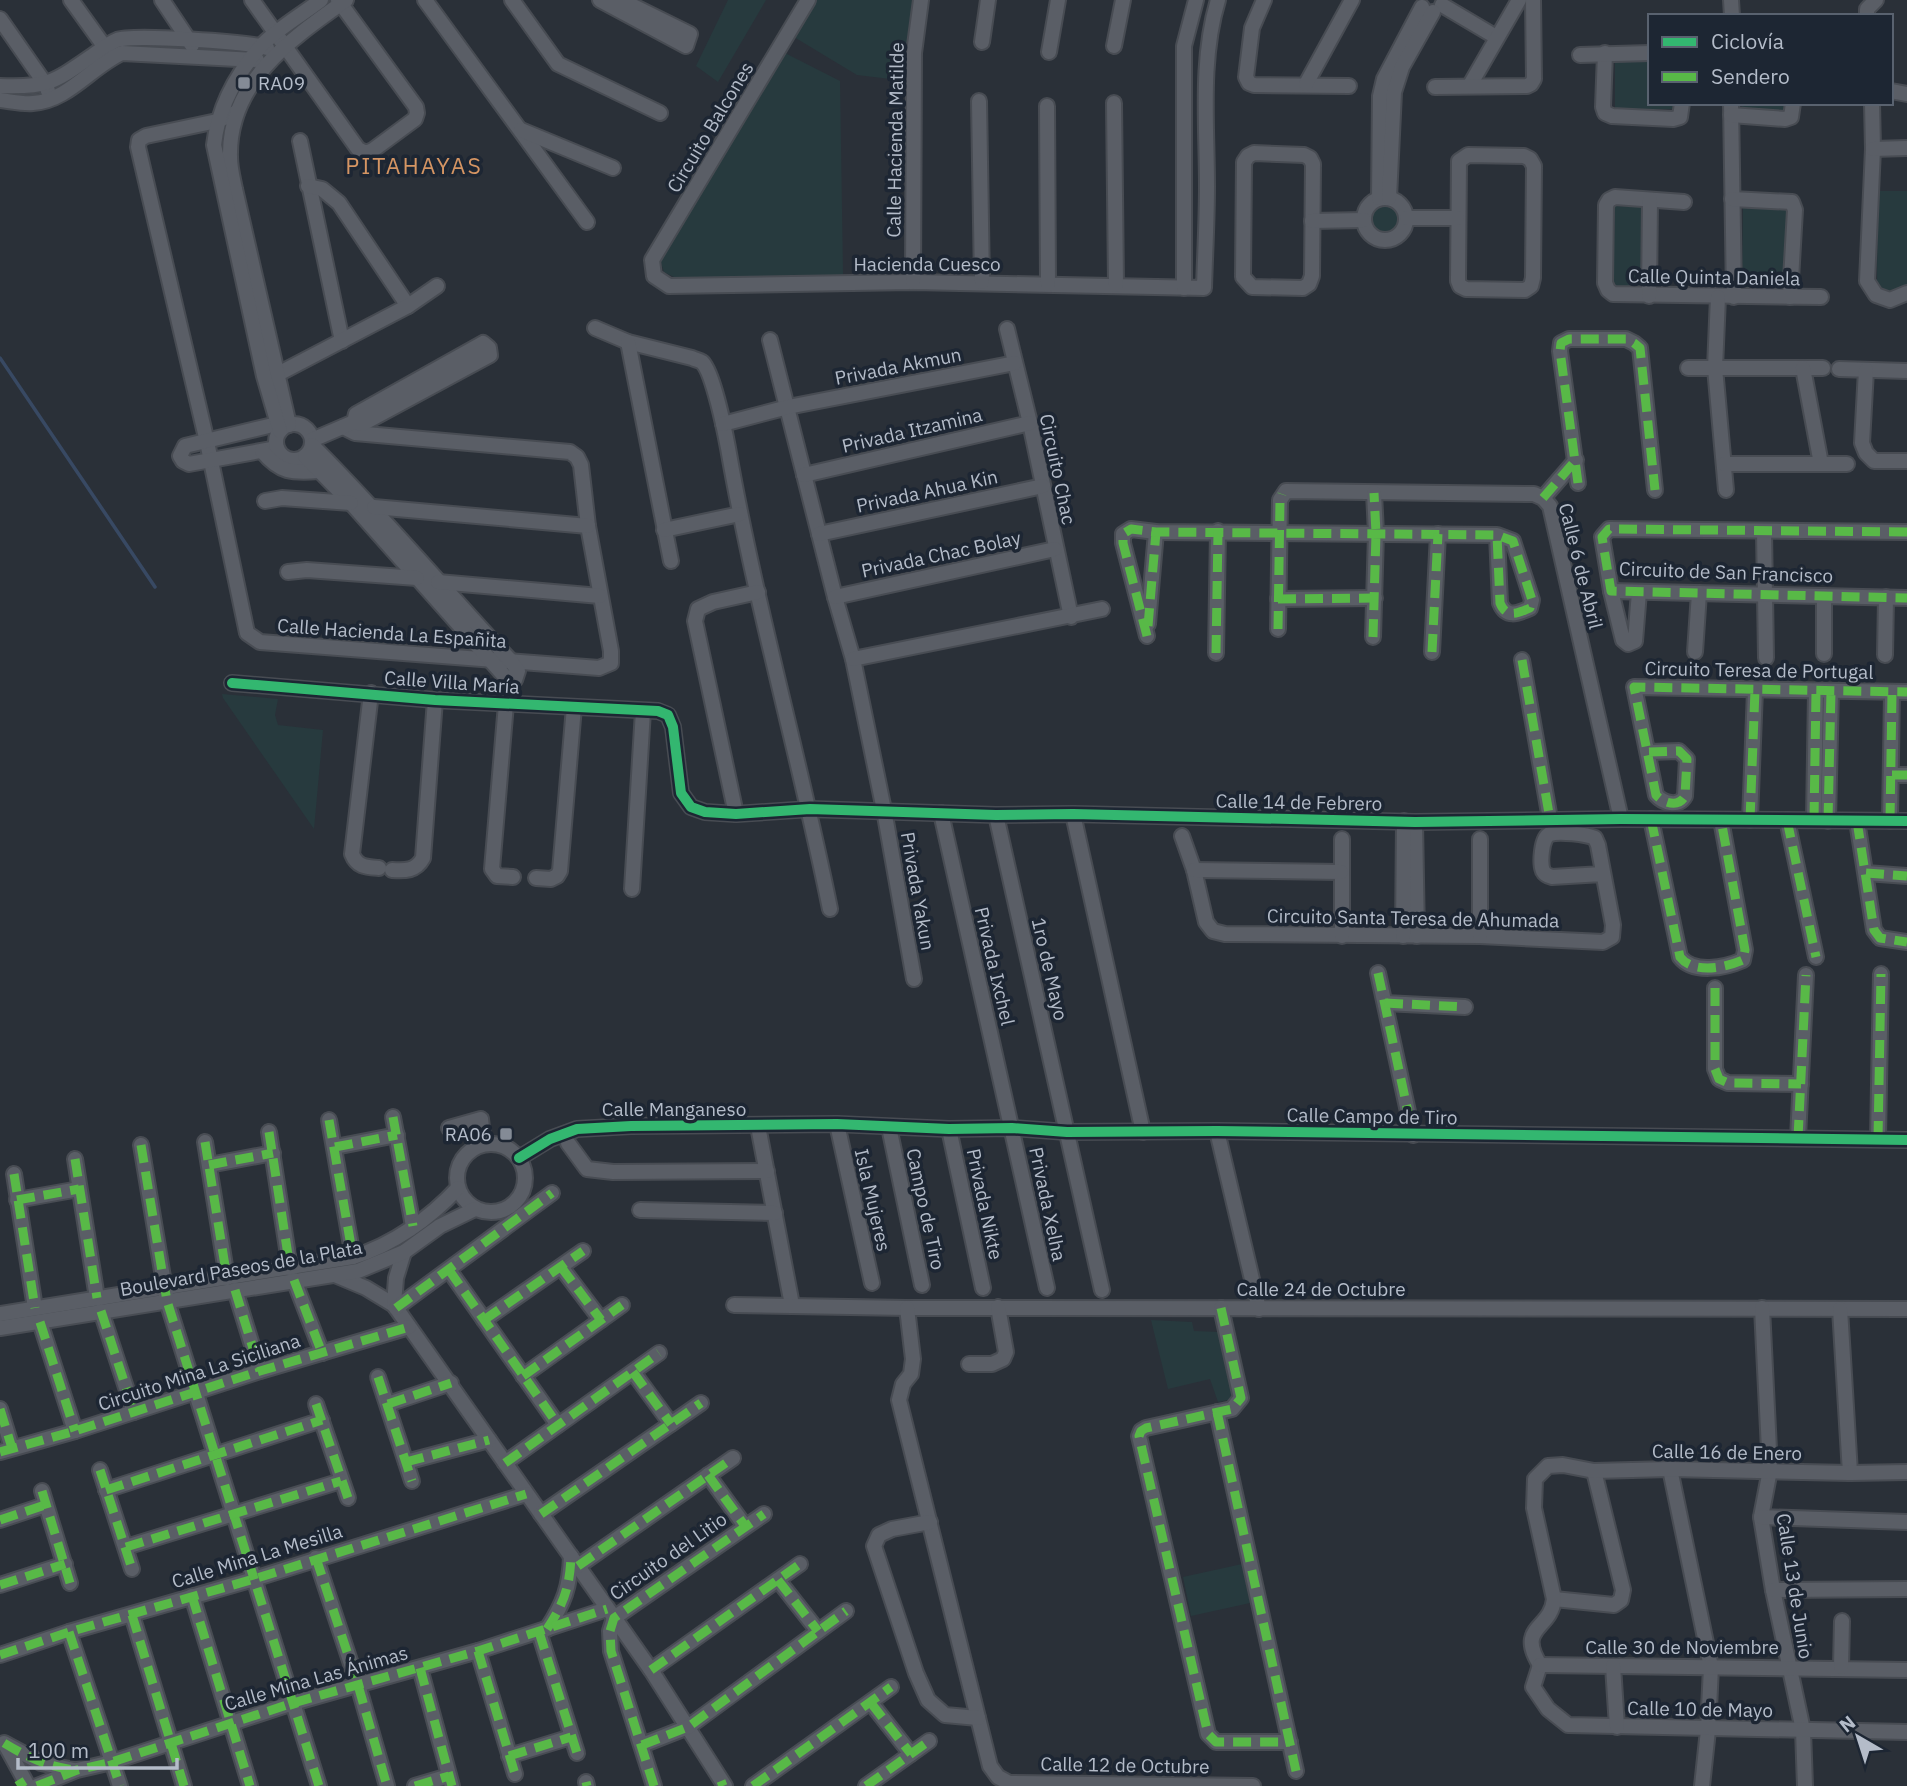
<svg xmlns="http://www.w3.org/2000/svg" width="1907" height="1786" font-family="'IBM Plex Sans',sans-serif">
<style>
.green{fill:#273a3e}
.lines{fill:none;stroke-linecap:round;stroke-linejoin:round}
.stream{stroke:#384963;stroke-width:3.5}
.minor-casing{stroke:#484c53;stroke-width:18}
.minor{stroke:#5a5e66;stroke-width:14}
.quiet{stroke:#58b947;stroke-width:9;stroke-dasharray:18 9;stroke-linecap:butt}
.cycleway-casing{stroke:#1d2633;stroke-width:15}
.cycleway{stroke:#33b770;stroke-width:10}
.poi-dot{fill:#848b96;stroke:#1d2633;stroke-width:2.5}
.labels{text-anchor:middle;stroke-width:7;stroke-linejoin:round;paint-order:stroke}
.poi-label{font-size:19px;fill:#b4bcc9;stroke:#1d2633;text-anchor:start}
.street-label{font-size:19px;fill:#b4bcc9;stroke:#1d2633}
.quarter-label{font-size:23px;letter-spacing:2px;fill:#d59563;stroke:#1d2633}
</style>
<rect width="100%" height="100%" fill="#2a3038"/>
<g class="green">
<path d="M728,0H766L718,82L696,66Z"/>
<path d="M816,0H914L909,23L907,81L857,75L794,37Z"/>
<path d="M785,53L840,81L843,275L682,281L664,272L660,260Z"/>
<path d="M1615,57H1650V103H1677V109H1615Z"/>
<path d="M1742,103H1786V112L1742,111Z"/>
<path d="M1878,191H1907V286C1898,297 1885,292 1877,283Z"/>
<path d="M1743,205H1786L1787,291L1742,289Z"/>
<circle cx="1386" cy="220" r="15"/>
<path d="M1615,206L1643,207V288L1613,286Z"/>
<path d="M222,694L278,699L275,715L278,725L323,730L314,829L223,698Z"/>
<path d="M1151,1320L1192,1322L1194,1331L1218,1332L1233,1399L1218,1402L1210,1379L1168,1389Z"/>
<path d="M1242,1564L1250,1603L1191,1616L1183,1577Z"/>
</g>
<g class="lines">
<path class="stream" d="M0,358L155,587"/>
<g class="minor-casing">
<g id="minor">
<path d="M71,0L109,53"/>
<path d="M162,0L192,45"/>
<path d="M252,0L358,149L366,153L373,150L415,119L417,113L416,107L338,0"/>
<path d="M425,0L587,222"/>
<path d="M512,0L558,64L660,113"/>
<path d="M600,0L686,46L690,34L621,0"/>
<path d="M808,0L652,260L654,276L669,286L913,282L1204,288C1205,254 1207,220 1207,186C1207,125 1200,59 1218,0"/>
<path d="M1264,0L1252,28L1246,77L1249,83L1254,85L1349,86"/>
<path d="M1731,0L1732,16"/>
<path d="M1442,5L1496,37"/>
<path d="M1867,16V9L1876,0"/>
<path d="M0,19L46,85L48,91"/>
<path d="M982,42L988,0"/>
<path d="M1114,46L1123,0"/>
<path d="M1049,52L1058,0"/>
<path d="M1605,53L1603,107L1605,113L1612,116L1673,119L1680,117L1682,103"/>
<path d="M1580,55L1650,53"/>
<path d="M1306,84L1352,0"/>
<path d="M1470,85L1519,0"/>
<path d="M0,86C45,88 53,83 89,58C98,52 107,44 117,40C131,34 251,42 267,48"/>
<path d="M1435,87L1527,86L1531,84L1534,79L1533,0"/>
<path d="M1891,91L1907,94"/>
<path d="M0,100C10,101 22,104 33,103C68,101 92,66 122,53L257,60"/>
<path d="M979,101L982,282"/>
<path d="M1114,103L1116,285"/>
<path d="M1731,103L1734,297"/>
<path d="M1872,103L1873,149L1867,281L1876,295L1890,300L1907,293"/>
<path d="M1047,106L1048,284"/>
<path d="M237,112L217,121L146,136L139,140L138,147L207,442L247,633L260,642L599,668L611,663V651L588,526L581,465L577,457L570,452L355,433L343,427"/>
<path d="M1731,115L1785,119L1791,117L1793,103"/>
<path d="M521,130L613,168"/>
<path d="M300,141L342,341"/>
<path d="M1873,149L1907,148"/>
<path d="M1254,153L1304,155L1310,158L1313,164L1312,276L1309,284L1303,288L1252,287L1243,277L1244,162L1248,156Z"/>
<path d="M1468,155L1524,156L1530,159L1534,166L1533,278L1531,286L1525,290L1466,289L1460,286L1458,281L1459,161Z"/>
<path d="M308,186L322,189L339,203L408,306"/>
<circle cx="1385" cy="219" r="21"/>
<path d="M1379,198L1380,96L1384,79L1422,7"/>
<path d="M1389,198L1394,92L1402,67L1433,12"/>
<path d="M1732,199L1792,202L1795,210L1790,297"/>
<path d="M1684,202L1615,197L1609,200L1606,205L1605,283L1608,290L1613,294L1821,297"/>
<path d="M1407,218H1457"/>
<path d="M1312,221L1364,220"/>
<path d="M913,282L914,53L921,0"/>
<path d="M1184,288V46L1196,0"/>
<path d="M1649,296L1650,200"/>
<path d="M1718,297L1715,368L1726,490"/>
<path d="M595,328L628,342L692,358C696,360 699,360 702,362C713,372 725,432 728,448C755,603 799,755 830,909"/>
<path d="M1007,329L1030,423L1071,617"/>
<path d="M770,340L835,597L853,659L884,810L914,979"/>
<path d="M628,342L671,561"/>
<path d="M1688,368H1823"/>
<path d="M1803,368L1821,464"/>
<path d="M1839,369L1907,371"/>
<path d="M1866,370L1862,443L1866,453L1874,461H1907"/>
<path d="M278,374L408,306L437,286"/>
<path d="M277,424L185,446L180,456L183,461L189,464L277,448"/>
<path d="M723,424L788,407L1015,363"/>
<circle cx="294" cy="442" r="18"/>
<path d="M289,425L235,189C233,179 230,168 230,157C228,82 291,39 346,0"/>
<path d="M280,431L264,376L214,145C218,109 236,75 260,47C275,30 303,14 321,0"/>
<path d="M312,440L354,422L362,424L490,355L489,348L483,343L356,414L354,422"/>
<path d="M262,451C280,473 292,473 319,471"/>
<path d="M305,456L351,503L507,679L515,680L518,671L511,661C444,589 381,514 312,445"/>
<path d="M1724,464H1847"/>
<path d="M804,475L1030,423"/>
<path d="M1578,483L1560,351L1561,343L1569,339H1626L1634,343L1640,348L1655,490"/>
<path d="M1543,498L1576,460"/>
<path d="M265,501L282,498L351,503"/>
<path d="M374,507L588,526"/>
<path d="M664,530L740,514"/>
<path d="M1764,531L1766,658"/>
<path d="M819,534L1043,486"/>
<path d="M288,572L307,570L417,578"/>
<path d="M438,582L600,596"/>
<path d="M1611,591L1907,598"/>
<path d="M1639,592L1635,641L1628,644L1623,640L1611,591L1602,537L1609,529L1907,532"/>
<path d="M835,597L1055,549"/>
<path d="M1278,599L1375,598"/>
<path d="M1148,624L1156,532"/>
<path d="M1278,629L1280,500L1286,491L1534,494L1543,498L1550,506L1621,819"/>
<path d="M1147,636L1123,543V534L1131,529L1156,532L1497,535L1513,541L1532,600L1530,608C1517,614 1506,618 1500,603L1497,535"/>
<path d="M1373,637L1376,533L1374,493"/>
<path d="M1432,652L1438,534"/>
<path d="M1695,652L1699,593"/>
<path d="M1216,653L1218,531"/>
<path d="M1824,654V596"/>
<path d="M1885,655L1886,597"/>
<path d="M853,659L1102,609"/>
<path d="M1522,660L1550,819"/>
<path d="M232,683L435,700L658,711L668,715L673,727L681,793L691,807L705,812L736,814L810,809L996,815L1073,814L1415,822L1621,819L1907,821"/>
<path d="M371,693L352,854C357,867 366,867 379,868"/>
<path d="M506,704L492,869L497,876L513,877"/>
<path d="M1649,752L1679,751L1687,759L1685,796C1679,808 1663,803 1656,795L1634,687L1907,692"/>
<path d="M1892,775H1907"/>
<path d="M941,813L1047,1288"/>
<path d="M736,814L695,621L698,609L713,602L758,592"/>
<path d="M1073,814L1143,1132"/>
<path d="M996,815L1102,1290"/>
<path d="M1651,819L1680,957C1693,974 1725,968 1743,960L1745,950L1721,820"/>
<path d="M1750,820L1755,690"/>
<path d="M1787,820L1816,957"/>
<path d="M1814,820L1816,691"/>
<path d="M1828,821L1831,691"/>
<path d="M1857,821L1874,930L1880,938L1907,942"/>
<path d="M1890,821L1892,692"/>
<path d="M1415,822L1417,936"/>
<path d="M1182,836L1194,870L1206,922L1213,931L1225,934L1480,936L1603,942L1612,937L1613,925L1598,845L1595,838C1586,834 1559,831 1550,834C1541,837 1540,864 1543,871C1545,875 1548,876 1552,877L1602,874"/>
<path d="M1342,839V936"/>
<path d="M392,870C405,871 416,871 423,858L435,700"/>
<path d="M1194,870L1341,872"/>
<path d="M1866,873L1907,876"/>
<path d="M536,878L551,879L557,876L560,871L574,707"/>
<path d="M632,889L643,711"/>
<path d="M1403,936L1404,821"/>
<path d="M1480,936V839"/>
<path d="M1378,973L1413,1135"/>
<path d="M1715,988V1069L1719,1079L1728,1083L1801,1084"/>
<path d="M1385,1003L1465,1007"/>
<path d="M393,1117L413,1226"/>
<path d="M329,1120L353,1257"/>
<path d="M837,1124L872,1283"/>
<path d="M758,1126L792,1305"/>
<path d="M889,1127L922,1285"/>
<path d="M449,1128L481,1119L484,1144"/>
<path d="M949,1129L983,1288"/>
<path d="M1217,1131L1259,1309"/>
<path d="M269,1132L290,1268"/>
<path d="M1798,1138L1806,975"/>
<path d="M1878,1139L1881,974"/>
<path d="M205,1142L227,1278"/>
<path d="M568,1143L587,1169L613,1172L767,1171"/>
<circle cx="491" cy="1178" r="34"/>
<path d="M141,1145L167,1301L319,1786"/>
<path d="M335,1147L397,1135"/>
<path d="M519,1158L550,1139L577,1129L631,1126L837,1124L949,1129L1012,1128L1067,1132L1217,1131L1907,1140"/>
<path d="M75,1159L97,1298"/>
<path d="M209,1165L273,1153"/>
<path d="M14,1174L35,1308"/>
<path d="M17,1200L79,1189"/>
<path d="M640,1210L775,1213"/>
<path d="M561,1267L601,1320"/>
<path d="M449,1270L558,1425"/>
<path d="M335,1275L366,1288L394,1305L651,1670L725,1786"/>
<path d="M294,1280L322,1353"/>
<path d="M235,1290L260,1371"/>
<path d="M394,1305L396,1278L404,1252"/>
<path d="M734,1305L907,1308L1907,1309"/>
<path d="M396,1308L552,1193"/>
<path d="M907,1308L913,1359L911,1374L903,1384L899,1400L990,1766L998,1777L1009,1783L1253,1786"/>
<path d="M1221,1308L1241,1398L1232,1409L1146,1428L1141,1431L1139,1436L1208,1734L1216,1742H1290"/>
<path d="M1762,1308L1770,1470L1761,1517L1773,1590L1803,1730L1805,1786"/>
<path d="M1840,1309L1850,1473"/>
<path d="M101,1311L134,1412"/>
<path d="M0,1314L353,1257C393,1245 430,1218 458,1188"/>
<path d="M484,1320L583,1251"/>
<path d="M40,1322L75,1431"/>
<path d="M0,1328L358,1271L404,1252L440,1226L475,1209"/>
<path d="M969,1364H992L1003,1359L1006,1352L998,1307"/>
<path d="M633,1372L671,1424"/>
<path d="M523,1376L622,1305"/>
<path d="M378,1377L412,1481"/>
<path d="M316,1404L348,1498"/>
<path d="M388,1404L451,1383"/>
<path d="M0,1409L12,1448"/>
<path d="M1217,1412L1296,1771"/>
<path d="M0,1452L75,1431L260,1371L409,1327"/>
<path d="M406,1462L489,1440"/>
<path d="M505,1463L659,1353"/>
<path d="M1670,1469L1711,1667L1708,1730L1702,1786"/>
<path d="M100,1470L132,1569"/>
<path d="M708,1475L745,1526"/>
<path d="M106,1490L322,1420"/>
<path d="M42,1491L70,1583"/>
<path d="M541,1514L701,1403"/>
<path d="M1761,1517L1907,1522"/>
<path d="M0,1520L45,1505"/>
<path d="M930,1522L892,1529L879,1535L874,1546L916,1673L928,1700L945,1715L978,1718"/>
<path d="M126,1547L341,1481"/>
<path d="M316,1558L358,1685L387,1786"/>
<path d="M578,1566L733,1458"/>
<path d="M778,1580L818,1631"/>
<path d="M0,1585L65,1564"/>
<path d="M1773,1590L1907,1589"/>
<path d="M192,1596L250,1786"/>
<path d="M1554,1599L1614,1605L1621,1600L1623,1590L1594,1471"/>
<path d="M132,1615L184,1786"/>
<path d="M547,1629C564,1603 570,1587 571,1556"/>
<path d="M69,1632L120,1786"/>
<path d="M539,1632L577,1753"/>
<path d="M478,1651L515,1774"/>
<path d="M0,1655L69,1632L254,1579L526,1494"/>
<path d="M1540,1665C1516,1626 1551,1630 1554,1599L1534,1508L1535,1479L1548,1466L1563,1465L1594,1471L1670,1469L1850,1473L1907,1472"/>
<path d="M1540,1665L1533,1687L1548,1709L1568,1725L1907,1732"/>
<path d="M1540,1665L1907,1670"/>
<path d="M1613,1666L1617,1727"/>
<path d="M1841,1667L1842,1621"/>
<path d="M420,1668L452,1786"/>
<path d="M651,1670L800,1564"/>
<path d="M871,1703L911,1754"/>
<path d="M4,1743L41,1763L74,1770"/>
<path d="M642,1745L688,1727L846,1611"/>
<path d="M6,1746L28,1786"/>
<path d="M509,1756L571,1737"/>
<path d="M586,1782L587,1786"/>
<path d="M37,1786L77,1770L112,1762L293,1703L478,1651L607,1609"/>
<path d="M415,1786L449,1776"/>
<path d="M654,1786L611,1651L610,1631L614,1618L764,1514"/>
<path d="M753,1786L891,1687"/>
<path d="M866,1786L929,1741"/>
</g>
</g>
<use href="#minor" class="minor"/>
<g class="quiet">
<path d="M1578,483L1560,351L1561,343L1569,339H1626L1634,343L1640,348L1655,490"/>
<path d="M1543,498L1576,460"/>
<path d="M1907,532L1609,529L1602,537L1611,591L1907,598"/>
<path d="M1278,599L1375,598"/>
<path d="M1148,626L1156,532"/>
<path d="M1278,629L1280,500L1282,494"/>
<path d="M1147,636L1123,543V534L1131,529L1156,532L1497,535L1513,541L1532,600L1530,608C1517,614 1506,618 1500,603L1497,535"/>
<path d="M1373,637L1376,533L1374,493"/>
<path d="M1432,652L1438,534"/>
<path d="M1216,653L1218,531"/>
<path d="M1522,660L1550,819"/>
<path d="M1649,752L1679,751L1687,759L1685,796C1679,808 1663,803 1656,795L1634,687L1907,692"/>
<path d="M1892,775H1907"/>
<path d="M1651,819L1680,957C1693,974 1725,968 1743,960L1745,950L1721,820"/>
<path d="M1750,820L1755,690"/>
<path d="M1787,820L1816,957"/>
<path d="M1814,820L1816,691"/>
<path d="M1828,821L1831,691"/>
<path d="M1857,821L1874,930L1880,938L1907,942"/>
<path d="M1890,821L1892,692"/>
<path d="M1866,873L1907,876"/>
<path d="M1378,973L1413,1135"/>
<path d="M1715,988V1069L1719,1079L1728,1083L1801,1084"/>
<path d="M1385,1003L1465,1007"/>
<path d="M393,1117L413,1226"/>
<path d="M329,1120L353,1257"/>
<path d="M269,1132L290,1268"/>
<path d="M1798,1138L1806,975"/>
<path d="M1878,1139L1881,974"/>
<path d="M205,1142L227,1278"/>
<path d="M141,1145L167,1301L319,1786"/>
<path d="M335,1147L397,1135"/>
<path d="M75,1159L97,1298"/>
<path d="M209,1165L273,1153"/>
<path d="M14,1174L35,1308"/>
<path d="M17,1200L79,1189"/>
<path d="M561,1267L601,1320"/>
<path d="M449,1270L558,1425"/>
<path d="M294,1280L322,1353"/>
<path d="M235,1290L260,1371"/>
<path d="M396,1308L552,1193"/>
<path d="M1221,1308L1241,1398L1232,1409L1146,1428L1141,1431L1139,1436L1208,1734L1216,1742H1290"/>
<path d="M101,1311L134,1412"/>
<path d="M484,1320L583,1251"/>
<path d="M40,1322L75,1431"/>
<path d="M633,1372L671,1424"/>
<path d="M523,1376L622,1305"/>
<path d="M378,1377L412,1481"/>
<path d="M316,1404L348,1498"/>
<path d="M388,1404L451,1383"/>
<path d="M0,1409L12,1448"/>
<path d="M1217,1412L1296,1771"/>
<path d="M0,1452L75,1431L260,1371L409,1327"/>
<path d="M406,1462L489,1440"/>
<path d="M505,1463L659,1353"/>
<path d="M100,1470L132,1569"/>
<path d="M708,1475L745,1526"/>
<path d="M106,1490L322,1420"/>
<path d="M42,1491L70,1583"/>
<path d="M541,1514L701,1403"/>
<path d="M0,1520L45,1505"/>
<path d="M126,1547L341,1481"/>
<path d="M316,1558L358,1685L387,1786"/>
<path d="M578,1566L733,1458"/>
<path d="M778,1580L818,1631"/>
<path d="M0,1585L65,1564"/>
<path d="M192,1596L250,1786"/>
<path d="M132,1615L184,1786"/>
<path d="M547,1629C564,1603 570,1587 571,1555"/>
<path d="M69,1632L120,1786"/>
<path d="M539,1632L577,1753"/>
<path d="M478,1651L515,1774"/>
<path d="M0,1655L69,1632L254,1579L526,1494"/>
<path d="M420,1668L452,1786"/>
<path d="M651,1670L800,1564"/>
<path d="M871,1703L911,1754"/>
<path d="M4,1743C27,1757 48,1767 75,1770"/>
<path d="M642,1745L688,1727L846,1611"/>
<path d="M509,1756L571,1737"/>
<path d="M721,1781L723,1786"/>
<path d="M586,1782L587,1786"/>
<path d="M17,1786L25,1781"/>
<path d="M37,1786L77,1770L112,1762L293,1703L478,1651L607,1609"/>
<path d="M415,1786L449,1776"/>
<path d="M654,1786L611,1651L610,1631L614,1618L764,1514"/>
<path d="M753,1786L891,1687"/>
<path d="M866,1786L929,1741"/>
</g>
<g class="cycleway-casing">
<g id="cycleway">
<path d="M232,683L435,700L658,711L668,715L673,727L681,793L691,807L705,812L736,814L810,809L996,815L1073,814L1415,822L1621,819L1907,821"/>
<path d="M519,1158L550,1139L577,1129L631,1126L837,1124L949,1129L1012,1128L1067,1132L1217,1131L1907,1140"/>
</g>
</g>
<use href="#cycleway" class="cycleway"/>
</g>
<g class="poi-dot">
<rect x="237" y="76" width="14" height="14" rx="3.5"/>
<rect x="499" y="1127" width="14" height="14" rx="3.5"/>
</g>
<g class="labels">
<g class="poi-label">
<text x="258" y="90">RA09</text>
<text x="492" y="1141" text-anchor="end">RA06</text>
</g>
<g class="street-label">
<text transform="translate(710 127) rotate(-59)" y="7">Circuito Balcones</text>
<text transform="translate(895 140) rotate(-89)" y="7">Calle Hacienda Matilde</text>
<text x="927" y="271">Hacienda Cuesco</text>
<text transform="translate(1714 277) rotate(1)" y="7">Calle Quinta Daniela</text>
<text transform="translate(898 366) rotate(-11)" y="7">Privada Akmun</text>
<text transform="translate(912 430) rotate(-13)" y="7">Privada Itzamina</text>
<text transform="translate(1058 469) rotate(78)" y="7">Circuito Chac</text>
<text transform="translate(927 491) rotate(-12)" y="7">Privada Ahua Kin</text>
<text transform="translate(941 554) rotate(-12)" y="7">Privada Chac Bolay</text>
<text transform="translate(1581 566) rotate(76)" y="7">Calle 6 de Abril</text>
<text transform="translate(1726 572) rotate(2)" y="7">Circuito de San Francisco</text>
<text transform="translate(392 633) rotate(4)" y="7">Calle Hacienda La Españita</text>
<text transform="translate(1759 670) rotate(1)" y="7">Circuito Teresa de Portugal</text>
<text transform="translate(452 682) rotate(4)" y="7">Calle Villa María</text>
<text transform="translate(1299 802) rotate(1)" y="7">Calle 14 de Febrero</text>
<text transform="translate(918 891) rotate(80)" y="7">Privada Yakun</text>
<text transform="translate(1413 918) rotate(1)" y="7">Circuito Santa Teresa de Ahumada</text>
<text transform="translate(995 966) rotate(77)" y="7">Privada Ixchel</text>
<text transform="translate(1050 969) rotate(77)" y="7">1ro de Mayo</text>
<text x="674" y="1116">Calle Manganeso</text>
<text transform="translate(1372 1116) rotate(1)" y="7">Calle Campo de Tiro</text>
<text transform="translate(873 1200) rotate(77)" y="7">Isla Mujeres</text>
<text transform="translate(985 1204) rotate(78)" y="7">Privada Nikte</text>
<text transform="translate(1048 1204) rotate(78)" y="7">Privada Xelha</text>
<text transform="translate(926 1209) rotate(78)" y="7">Campo de Tiro</text>
<text transform="translate(241 1268) rotate(-10)" y="7">Boulevard Paseos de la Plata</text>
<text x="1321" y="1296">Calle 24 de Octubre</text>
<text transform="translate(199 1372) rotate(-18)" y="7">Circuito Mina La Siciliana</text>
<text transform="translate(1727 1452) rotate(1)" y="7">Calle 16 de Enero</text>
<text transform="translate(257 1556) rotate(-17)" y="7">Calle Mina La Mesilla</text>
<text transform="translate(668 1556) rotate(-35)" y="7">Circuito del Litio</text>
<text transform="translate(1795 1586) rotate(81)" y="7">Calle 13 de Junio</text>
<text x="1682" y="1654">Calle 30 de Noviembre</text>
<text transform="translate(316 1678) rotate(-16)" y="7">Calle Mina Las Ánimas</text>
<text transform="translate(1700 1709) rotate(1)" y="7">Calle 10 de Mayo</text>
<text transform="translate(1125 1765) rotate(1)" y="7">Calle 12 de Octubre</text>
</g>
<g class="quarter-label">
<text x="414" y="174">PITAHAYAS</text>
</g>
</g>
<rect x="1648" y="14" width="245" height="91" fill="#1d2633" stroke="#59626f" stroke-width="2"/>
<rect x="1662" y="37" width="35" height="10" fill="#33b770" stroke="#59626f" stroke-width="2"/>
<text x="1711" y="49" font-size="21" fill="#b4bcc9">Ciclovía</text>
<rect x="1662" y="72" width="35" height="10" fill="#58b947" stroke="#59626f" stroke-width="2"/>
<text x="1711" y="84" font-size="21" fill="#b4bcc9">Sendero</text>
<g transform="translate(1858 1737) rotate(321)" stroke="#1d2633" stroke-width="5" paint-order="stroke">
<path d="M0-5L12 26L0 18L-12 26Z" fill="#b4bcc9"/>
<text y="-10" font-size="19" font-weight="bold" text-anchor="middle" fill="#b4bcc9">N</text>
</g>
<path d="M18 1758v10h159v-10" fill="none" stroke="#b4bcc9" stroke-width="3.5"/>
<text x="28" y="1758" font-size="21" fill="#b4bcc9" stroke="#1d2633" stroke-width="5" paint-order="stroke">100 m</text>
</svg>
